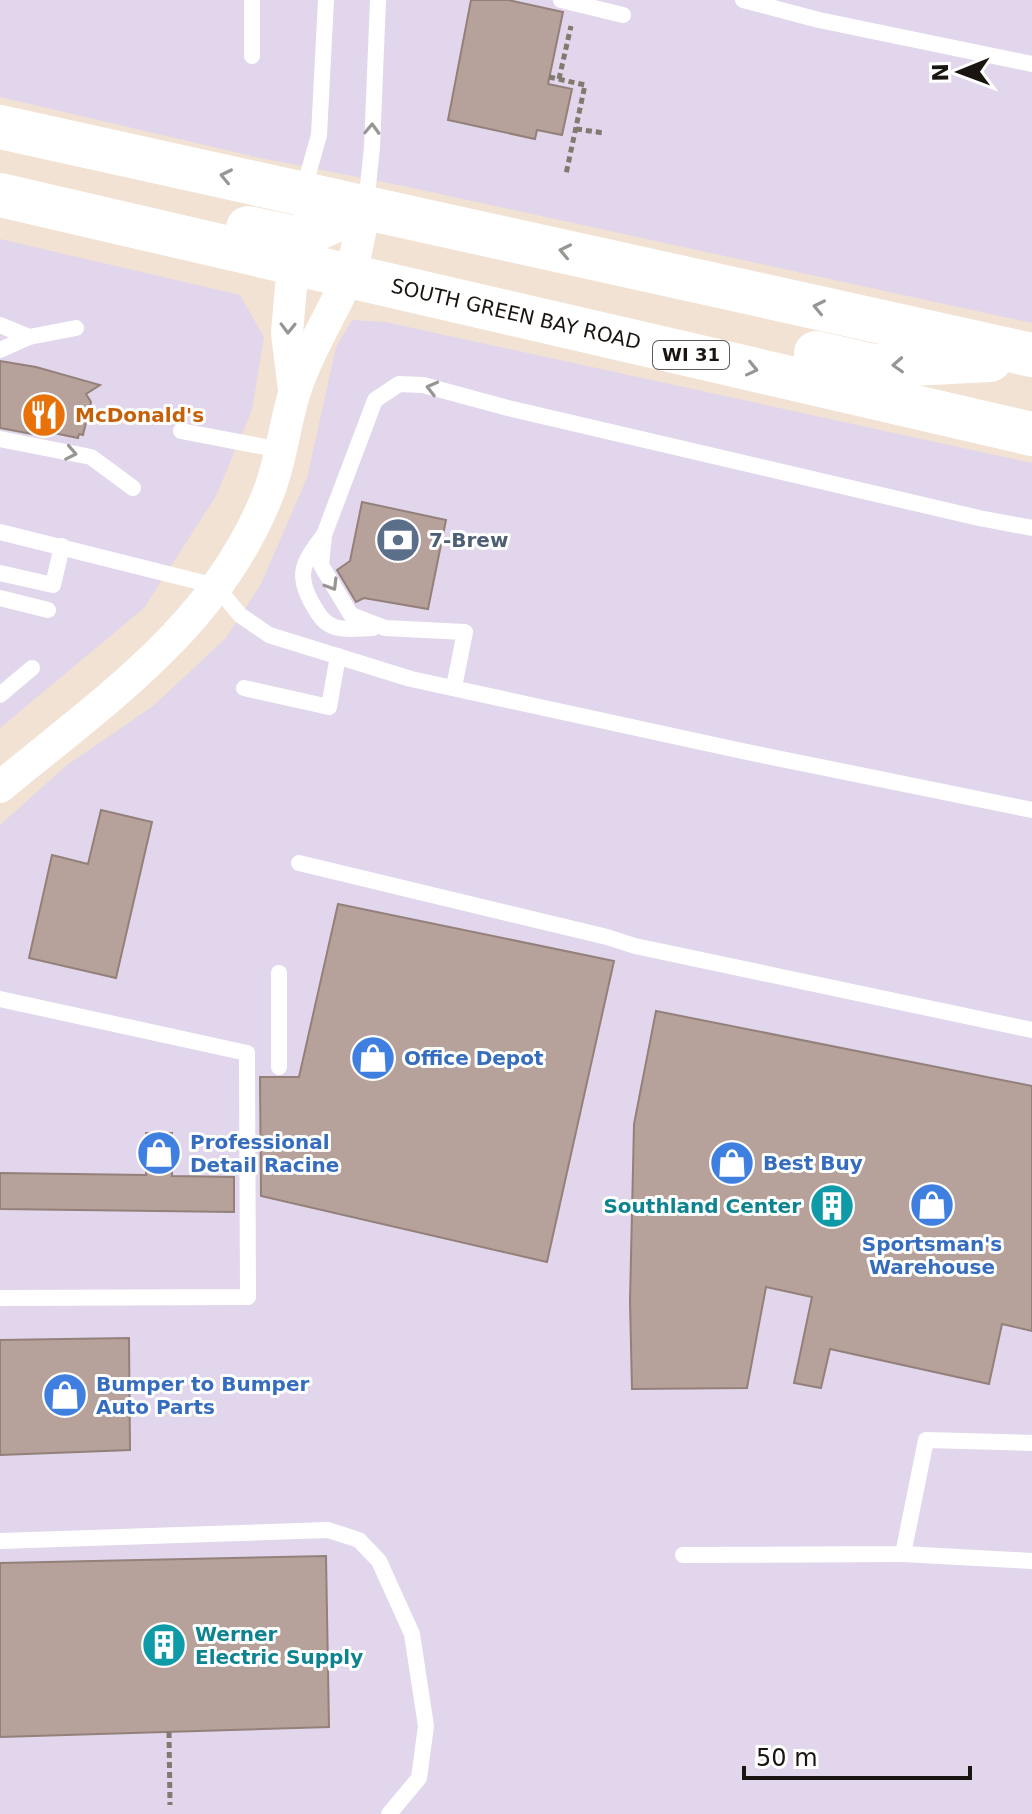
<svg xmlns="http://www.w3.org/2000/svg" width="1032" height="1814" font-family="'DejaVu Sans',sans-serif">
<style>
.commercial{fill:#e1d6eb}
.building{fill:#b7a19b;stroke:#94807a;stroke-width:2}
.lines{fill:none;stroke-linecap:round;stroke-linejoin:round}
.path{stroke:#83796f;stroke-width:5;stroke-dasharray:6 4;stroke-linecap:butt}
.service{stroke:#fff;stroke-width:16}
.minor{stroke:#fff;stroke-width:32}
.primary{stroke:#fff;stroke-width:44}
.oneway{stroke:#989693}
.labels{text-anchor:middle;stroke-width:6;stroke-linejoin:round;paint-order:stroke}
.shield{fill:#fff;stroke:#5f5b58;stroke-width:2}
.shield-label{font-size:18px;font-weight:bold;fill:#1a1510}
.street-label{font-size:20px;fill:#1a1510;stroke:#fff}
.food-label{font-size:20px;font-weight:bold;fill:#c56008;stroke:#fff;text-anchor:start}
.service-label{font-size:20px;font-weight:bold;fill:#4e5e75;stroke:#fff;text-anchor:start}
.shop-label{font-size:20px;font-weight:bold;fill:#366cbe;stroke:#fff;text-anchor:start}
.culture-label{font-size:20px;font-weight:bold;fill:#0d838f;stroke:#fff;text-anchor:end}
</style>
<rect width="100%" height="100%" fill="#f2e2d3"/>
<g class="commercial">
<path d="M0,0H1032V323L408,187L256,157L0,97Z"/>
<path d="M0,239L240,295L264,337L252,410L216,496L144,608L0,728Z"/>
<path d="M352,320L385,322L1032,463V1814H0V825L67,765L153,706L226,638L261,584L307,478L336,347Z"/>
</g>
<g class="building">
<path d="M471,0H508L563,12L548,84L572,89L562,135L537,130L535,139L448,120Z"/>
<path d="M0,361L36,367L100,385L86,394L91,402L83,435L79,434L78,438L44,431L43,436L0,428Z"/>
<path d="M362,502L446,520L428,609L364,598L356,602L337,570L350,561Z"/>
<path d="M101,810L152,822L116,978L29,958L52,855L88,864Z"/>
<path d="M338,904L614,961L547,1262L261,1196L260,1077H299Z"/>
<path d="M656,1011L1032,1086V1331L1002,1324L989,1384L830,1349L821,1388L794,1383L812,1297L766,1287L747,1388L632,1389L630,1301L634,1124Z"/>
<path d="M146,1133H172V1176L234,1177V1212L0,1209V1173L146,1175Z"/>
<path d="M129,1338L130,1450L0,1455V1340Z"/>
<path d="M326,1556L329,1727L0,1737V1563Z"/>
</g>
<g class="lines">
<g class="path">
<path d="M549,77L585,85L566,174"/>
<path d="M559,79L571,26"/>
<path d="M576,129L604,133"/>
<path d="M169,1732L170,1805"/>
</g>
<g class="service">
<path d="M252,0V56"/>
<path d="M561,0L623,15"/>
<path d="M743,0L819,20L1032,64"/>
<path d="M303,192L319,135L326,0"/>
<path d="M366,205L372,147L378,0"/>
<path d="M0,325L29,337"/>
<path d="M0,350L29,337L76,328"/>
<path d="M181,431L281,450"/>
<path d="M0,439L91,457L133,488"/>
<path d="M0,532L216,586L240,615L269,635L411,679L747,752L1032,810"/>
<path d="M323,536C303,563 295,574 313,605C319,615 323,623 335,627C346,631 361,628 373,628"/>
<path d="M0,573L53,585L62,546"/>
<path d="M0,598L48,610"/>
<path d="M454,687L465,632L385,628L351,615L321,565L324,535L375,400L399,384L423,385L508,408L979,518L1032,528"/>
<path d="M244,688L329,707L338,656"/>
<path d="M0,695L32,668"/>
<path d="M299,863L607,937L635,946L1032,1030"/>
<path d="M279,973V1067"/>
<path d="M0,999L247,1053L248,1297L0,1298"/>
<path d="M0,1541L328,1530L359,1540L379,1561L412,1634L426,1726L419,1778L389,1814"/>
<path d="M903,1554L1032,1561"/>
<path d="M683,1555L903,1554L926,1440L1032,1443"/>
</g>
<g class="minor">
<path d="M294,390L287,333L295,242"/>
<path d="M0,787C105,700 216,626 268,494C281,462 284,427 294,394C307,353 330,317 348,278C357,257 360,230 365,207"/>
</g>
<g class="primary">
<path d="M0,127L1032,355"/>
<path d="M0,195L1032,434"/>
<path d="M248,228L296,238L365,207"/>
<path d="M816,353L873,366L990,360"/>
</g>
</g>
<defs><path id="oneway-chevron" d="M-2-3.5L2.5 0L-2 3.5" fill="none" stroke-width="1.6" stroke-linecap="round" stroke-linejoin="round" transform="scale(2)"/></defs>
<g class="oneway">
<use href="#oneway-chevron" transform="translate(372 129) rotate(-88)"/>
<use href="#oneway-chevron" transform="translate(226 176) rotate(-168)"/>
<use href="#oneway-chevron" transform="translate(565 251) rotate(-168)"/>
<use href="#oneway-chevron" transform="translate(819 307) rotate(-168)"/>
<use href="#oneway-chevron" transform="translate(288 328) rotate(91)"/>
<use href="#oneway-chevron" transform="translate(898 365) rotate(177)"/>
<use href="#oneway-chevron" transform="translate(752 369) rotate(13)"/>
<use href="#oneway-chevron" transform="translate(432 388) rotate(-166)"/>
<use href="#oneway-chevron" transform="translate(71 453) rotate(11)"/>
<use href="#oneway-chevron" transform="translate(332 585) rotate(59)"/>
</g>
<defs>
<g id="restaurant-disc" transform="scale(2.3)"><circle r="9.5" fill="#e8710a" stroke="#fff"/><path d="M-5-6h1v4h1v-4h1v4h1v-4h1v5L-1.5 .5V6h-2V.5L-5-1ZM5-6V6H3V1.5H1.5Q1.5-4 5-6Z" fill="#fff"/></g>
<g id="bank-disc" transform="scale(2.3)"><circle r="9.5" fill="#5c6f8a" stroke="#fff"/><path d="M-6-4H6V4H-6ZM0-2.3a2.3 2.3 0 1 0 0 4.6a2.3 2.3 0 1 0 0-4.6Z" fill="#fff"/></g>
<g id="shop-disc" transform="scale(2.3)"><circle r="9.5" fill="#3f7fe0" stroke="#fff"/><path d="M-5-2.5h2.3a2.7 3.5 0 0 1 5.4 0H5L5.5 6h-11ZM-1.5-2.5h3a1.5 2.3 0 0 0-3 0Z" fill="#fff"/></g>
<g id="building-disc" transform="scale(2.3)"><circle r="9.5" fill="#0f9aa8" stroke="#fff"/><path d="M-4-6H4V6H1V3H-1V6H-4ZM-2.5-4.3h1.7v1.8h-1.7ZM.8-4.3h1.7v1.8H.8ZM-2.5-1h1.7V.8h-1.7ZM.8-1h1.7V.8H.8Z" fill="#fff"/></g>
</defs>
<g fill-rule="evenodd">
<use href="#restaurant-disc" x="44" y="415"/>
<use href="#bank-disc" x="398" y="540"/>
<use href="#shop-disc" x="373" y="1058"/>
<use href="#shop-disc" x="159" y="1153"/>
<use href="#shop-disc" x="732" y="1163"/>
<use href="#shop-disc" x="932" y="1205"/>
<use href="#building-disc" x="832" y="1206"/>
<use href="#shop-disc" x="65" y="1395"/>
<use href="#building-disc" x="164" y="1645"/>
</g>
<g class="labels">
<rect class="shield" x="653" y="341" width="76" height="28" rx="6"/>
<g class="shield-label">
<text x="691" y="361">WI 31</text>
</g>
<g class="street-label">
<text transform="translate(516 314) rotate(13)" y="7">SOUTH GREEN BAY ROAD</text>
</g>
<g class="food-label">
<text x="75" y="422">McDonald's</text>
</g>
<g class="service-label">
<text x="429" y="547">7-Brew</text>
</g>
<g class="shop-label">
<text x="404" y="1065">Office Depot</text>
<text x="190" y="1149">Professional<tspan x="190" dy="23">Detail Racine</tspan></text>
<text x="763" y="1170">Best Buy</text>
<text x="932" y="1251" text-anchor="middle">Sportsman's<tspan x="932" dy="23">Warehouse</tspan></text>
<text x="96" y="1391">Bumper to Bumper<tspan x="96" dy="23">Auto Parts</tspan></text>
</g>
<g class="culture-label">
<text x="801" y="1213">Southland Center</text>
<text x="195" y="1641" text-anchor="start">Werner<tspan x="195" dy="23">Electric Supply</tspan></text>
</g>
</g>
<g transform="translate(960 72) rotate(269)" stroke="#ffffff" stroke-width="6" paint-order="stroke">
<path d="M0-6L14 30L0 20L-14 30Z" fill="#1a1510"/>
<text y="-12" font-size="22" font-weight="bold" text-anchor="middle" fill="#1a1510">N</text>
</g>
<path d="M744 1766v12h226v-12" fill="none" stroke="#1a1510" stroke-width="4"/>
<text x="756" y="1766" font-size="24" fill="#1a1510" stroke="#ffffff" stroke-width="6" paint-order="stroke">50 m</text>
</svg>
